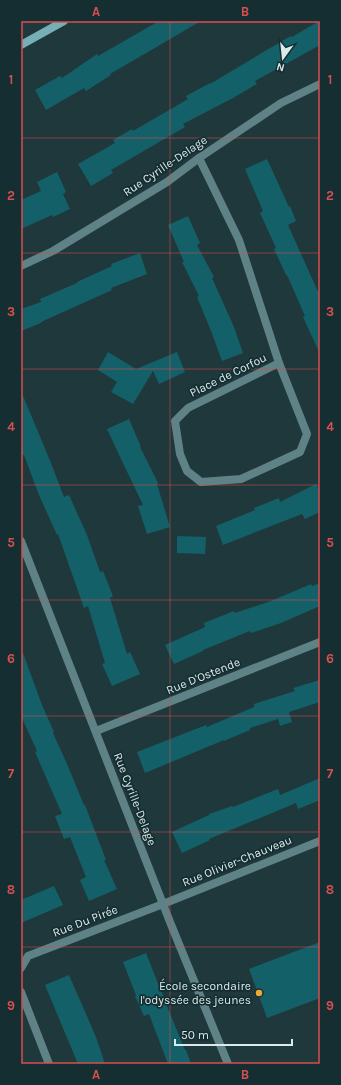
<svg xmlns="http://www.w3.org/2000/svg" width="341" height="1085" font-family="Karla,sans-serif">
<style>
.building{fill:#146068}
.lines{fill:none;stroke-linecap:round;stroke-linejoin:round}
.street{stroke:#5f8287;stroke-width:8}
.secondary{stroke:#76afb6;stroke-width:8}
.grid{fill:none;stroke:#d74f4f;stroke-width:1;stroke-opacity:0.55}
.poi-dot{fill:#eca93a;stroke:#152e31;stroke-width:1.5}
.labels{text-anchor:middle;stroke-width:3.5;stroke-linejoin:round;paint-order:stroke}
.street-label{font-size:12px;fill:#dbe9eb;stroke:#152e31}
.poi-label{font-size:12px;fill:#dbe9eb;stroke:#152e31;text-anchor:end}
.neatline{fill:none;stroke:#d74f4f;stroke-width:1.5}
.grid-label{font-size:13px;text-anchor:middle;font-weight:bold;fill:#d74f4f}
</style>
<rect width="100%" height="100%" fill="#1f383b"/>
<g class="building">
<path d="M159,21H201L110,74L111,75L86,91L84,88L46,110L35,90L60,76L62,78L97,54L98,56Z"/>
<path d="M319,21H320V45L255,81L257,84L233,98L183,124L185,127L111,170L113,173L91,186L78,164L115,143L113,140L132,129L133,131L188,99L186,96L210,83V84L265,51L291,36L292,37Z"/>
<path d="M267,159L289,207L290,206L296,221L288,225L320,296V354L303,317L305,316L287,275H286L274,249L276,248L260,213L263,211L245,169Z"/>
<path d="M57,172L66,192L63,194L70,209L53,217L52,215L21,229V200L41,191L37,182Z"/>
<path d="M188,216L200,243L197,245L214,277L212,278L234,327L243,353L222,361L211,331L197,297L199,296L182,262H184L168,225Z"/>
<path d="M140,253L147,274L111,288L112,290L41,322V323L21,331V309L41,302L40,299L77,283V282L112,266L111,264Z"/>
<path d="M108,352L136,369L177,352L185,372L159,384L153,371L133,404L111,392L117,382L98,370Z"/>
<path d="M21,391L51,463L64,497L69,495L87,535L100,572L103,571L113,596L110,598L127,654L130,652L140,674L112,686L102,664L105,663L88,606L84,608L58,534L57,535L39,495L24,455L21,456Z"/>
<path d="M129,419L141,447H140L158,483L157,484L170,527L147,534L138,506L143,505L121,459L107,429Z"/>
<path d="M316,484L320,491V512L305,519L302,514L223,545L216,526L255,510L254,508L279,498L280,502Z"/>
<path d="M177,536L206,537L205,554L177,553Z"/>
<path d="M320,583V606L281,623L251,633L250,631L203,650V651L174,664L165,645L205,627L204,623L234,611L235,613L271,601L311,584L312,586Z"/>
<path d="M21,653H23L42,705L54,732L53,733L67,764L84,805H85L106,860H104L117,889L89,901L80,880L86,877L70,837L64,839L55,816L62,814L35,752L37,751L21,716Z"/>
<path d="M320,680V702L289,712L292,722L280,726L278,719L250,728V730L224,741V740L145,773L137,752L206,725L207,727L254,707V704L295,691L293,688Z"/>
<path d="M320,778V800L298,809L296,803L209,839L210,840L182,853L172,832L209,815V814L232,806L233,807L278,789L280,795Z"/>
<path d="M54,886L63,905L21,923V900Z"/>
<path d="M320,942V998L267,1018L249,969Z"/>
<path d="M146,953L159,986L168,1006H167L185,1050H186L191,1064H168L149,1014L144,1016L135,996L136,995L123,962Z"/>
<path d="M69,975L96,1037L105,1064H78L45,985Z"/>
</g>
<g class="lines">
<g class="street">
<path d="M199,158L239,240L279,363L307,434L300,452L241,479L201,482L187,471L180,454L175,421L188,408L279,363"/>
<path d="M21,266L53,251L167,182L199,158L281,103L320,84"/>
<path d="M21,541L170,922L228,1064"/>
<path d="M96,731L320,642"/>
<path d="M21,968L28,956L163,904L320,841"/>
<path d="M21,992L49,1064"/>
</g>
<path class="secondary" d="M21,45L64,21"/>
</g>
<path class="grid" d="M170,21V1064M21,138H320M21,253H320M21,369H320M21,485H320M21,600H320M21,716H320M21,832H320M21,947H320"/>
<circle class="poi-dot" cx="259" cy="993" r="4"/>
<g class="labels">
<g class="street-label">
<text transform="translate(165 166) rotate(-34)" y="4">Rue Cyrille-Delage</text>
<text transform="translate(228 375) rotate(-26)" y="4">Place de Corfou</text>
<text transform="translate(203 676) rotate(-22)" y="4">Rue D'Ostende</text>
<text transform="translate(135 799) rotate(69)" y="4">Rue Cyrille-Delage</text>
<text transform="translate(237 861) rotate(-22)" y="4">Rue Olivier-Chauveau</text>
<text transform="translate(85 921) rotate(-21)" y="4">Rue Du Pirée</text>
</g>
<g class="poi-label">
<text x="251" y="990">École secondaire<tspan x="251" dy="14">l'odyssée des jeunes</tspan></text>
</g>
</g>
<rect width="341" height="1085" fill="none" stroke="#152e31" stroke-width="44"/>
<g transform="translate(283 58) rotate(195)" stroke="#152e31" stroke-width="3" paint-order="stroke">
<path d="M0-3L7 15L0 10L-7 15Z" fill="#dbe9eb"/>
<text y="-6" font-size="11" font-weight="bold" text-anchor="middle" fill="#dbe9eb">N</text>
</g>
<path d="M175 1039v6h117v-6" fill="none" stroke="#dbe9eb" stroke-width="2"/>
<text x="181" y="1039" font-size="12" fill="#dbe9eb" stroke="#152e31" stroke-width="3" paint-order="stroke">50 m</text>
<rect x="22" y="22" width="297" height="1041" class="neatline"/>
<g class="grid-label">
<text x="96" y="16">A</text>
<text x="245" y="16">B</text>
<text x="11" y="84">1</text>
<text x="330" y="84">1</text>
<text x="11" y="200">2</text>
<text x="330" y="200">2</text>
<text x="11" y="316">3</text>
<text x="330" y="316">3</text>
<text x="11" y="431">4</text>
<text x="330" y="431">4</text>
<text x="11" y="547">5</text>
<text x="330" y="547">5</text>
<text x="11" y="663">6</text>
<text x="330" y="663">6</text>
<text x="11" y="778">7</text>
<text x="330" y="778">7</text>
<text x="11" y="894">8</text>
<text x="330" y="894">8</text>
<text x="11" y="1010">9</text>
<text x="330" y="1010">9</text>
<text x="96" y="1079">A</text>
<text x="245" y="1079">B</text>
</g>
</svg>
